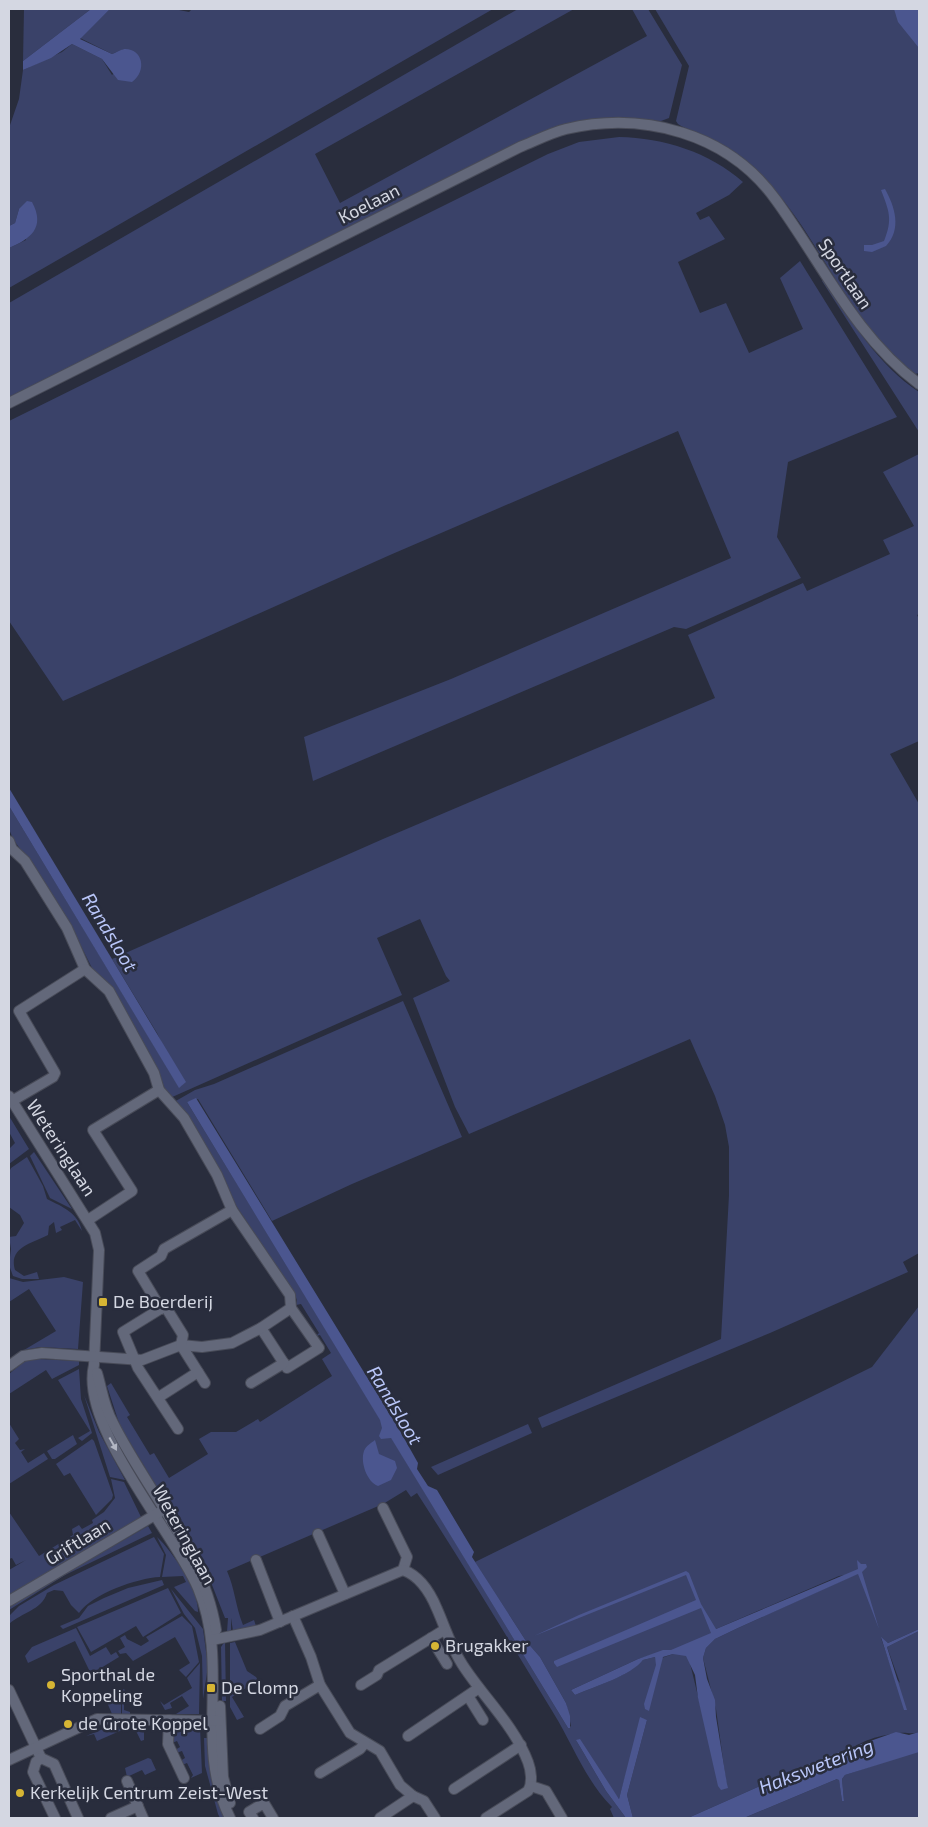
<svg xmlns="http://www.w3.org/2000/svg" width="928" height="1827" font-family="'Exo 2',sans-serif">
<style>
.green{fill:#3a4269;fill-rule:evenodd}
.water{fill:#4b568f}
.lines{fill:none;stroke-linecap:round;stroke-linejoin:round}
.minor-casing{stroke:#484b58;stroke-width:12}
.minor{stroke:#63687a;stroke-width:10}
.oneway{fill:#b2b6c3}
.poi-dot{fill:#d6b534;stroke:#292d3d;stroke-width:2}
.labels{text-anchor:middle;stroke-width:5;stroke-linejoin:round;paint-order:stroke}
.street-label{font-size:18px;fill:#d4d7e2;stroke:#292d3d}
.poi-label{font-size:18px;fill:#d4d7e2;stroke:#292d3d;text-anchor:start}
.water-label{font-size:19px;font-style:italic;fill:#b9c6f9;stroke:#292d3d}
</style>
<rect width="100%" height="100%" fill="#292d3d"/>
<g class="green">
<path d="M24,9H91L23,61Z"/>
<path d="M110,9H174L189,12L192,9H493L9,288V248L26,240L19,209L15,223L9,226V128L19,99L23,70L62,52L72,44L102,59L112,75L135,54L124,49L112,54L80,38Z"/>
<path d="M518,9H574L315,154L340,203L647,36L632,9H648L682,65L669,118L661,121L608,119L570,126L9,398V303Z"/>
<path d="M655,9H919V373L915,374C847,324 822,238 764,178C748,161 723,146 702,135C694,131 685,129 678,124L676,121L689,66Z"/>
<path d="M619,137C664,138 709,152 743,182L729,195L696,213L700,220L709,216L725,239L678,262L700,313L726,303L749,353L803,329L780,278L800,261L897,417L788,462L777,537L801,578L686,629L674,627L313,781L304,737L451,679L731,558L678,431L390,555L63,701L9,621V421L548,154L579,142Z"/>
<path d="M822,281H825C852,322 878,365 919,392V432Z"/>
<path d="M919,454V614L917,615L919,619V741L890,754L919,804V1253L903,1262L908,1272L770,1333L542,1428L538,1418L721,1339L729,1195V1147L725,1125L715,1096L690,1039L469,1134L455,1107L413,998L450,981L446,976L420,919L377,938L402,995L170,1098L92,968L71,926L44,882L13,839L9,829V806L179,1087L182,1085L157,1033L112,959L383,839L715,698L688,635L803,583L807,591L890,554L883,540L914,526L883,472Z"/>
<path d="M403,1001L462,1137L352,1184L272,1221L198,1099L187,1102L568,1728L571,1726L566,1703L540,1657L526,1641L475,1562L872,1367L919,1306V1629L888,1643L881,1638L894,1676L900,1683L887,1647L919,1631V1732C911,1735 907,1732 900,1733C885,1734 854,1741 847,1755L838,1752L823,1758L688,1818H633L627,1795L647,1720L641,1719L619,1799L576,1740L606,1791L626,1818H614L610,1809L612,1807C586,1781 573,1745 554,1714C509,1640 464,1566 417,1493L411,1497L406,1490L383,1504L227,1571C235,1589 235,1605 243,1625L254,1620L256,1626L233,1631L231,1618V1634L227,1632L228,1618H225L205,1567L120,1426L107,1386L111,1383L130,1415L127,1417L150,1455L154,1453L169,1478L208,1454L199,1439L211,1432H236L258,1419L260,1422L332,1376L322,1359L331,1353L320,1335L316,1336L319,1333L301,1304L296,1305L297,1300L293,1291L231,1198L174,1102L195,1090L214,1084ZM859,1573L738,1628L715,1639L706,1648L703,1658L716,1709L727,1788L712,1754L688,1655L716,1629L839,1576ZM668,1650L673,1654L656,1660L655,1657L643,1660C631,1675 594,1687 575,1695L571,1690L638,1659Z"/>
<path d="M9,1116L29,1149L9,1164V1149L15,1143L9,1132Z"/>
<path d="M34,1152L72,1209L50,1198L30,1156Z"/>
<path d="M27,1157L43,1186L47,1199C63,1207 78,1213 82,1231L75,1220L60,1227L62,1230L56,1233L54,1222L49,1226L48,1235C33,1243 8,1247 15,1270L24,1276L37,1272L39,1279H22L13,1276L9,1265L11,1249L9,1237L16,1236L24,1223L20,1215L9,1207V1172L11,1168Z"/>
<path d="M64,1277L83,1282L78,1349L40,1347L24,1350L56,1331L29,1289L9,1302V1278L23,1282Z"/>
<path d="M38,1359L79,1361V1365L52,1379L46,1370L9,1394V1374L25,1361Z"/>
<path d="M79,1369L81,1399L92,1433L82,1441L78,1438L90,1431L58,1380Z"/>
<path d="M84,1395L99,1432L125,1480L110,1477Z"/>
<path d="M9,1423L19,1439L15,1443L20,1450L25,1449L21,1452L28,1463L44,1453L48,1459L9,1484Z"/>
<path d="M528,1424L532,1433L438,1475L431,1467Z"/>
<path d="M73,1435L77,1444L55,1459H52L47,1451Z"/>
<path d="M92,1439L94,1441L113,1495L112,1499L96,1515L70,1473L64,1476L56,1464Z"/>
<path d="M111,1479L124,1482L141,1517L9,1596V1570L26,1560L16,1565L12,1558L9,1559V1512L39,1556L73,1535L72,1529L79,1525L82,1529L93,1523L92,1520L104,1512L115,1498Z"/>
<path d="M148,1526L152,1533L65,1575L9,1610V1606Z"/>
<path d="M154,1537L164,1554L160,1577C137,1578 92,1594 79,1613L71,1605L63,1591L54,1590L47,1593C42,1610 21,1613 9,1624V1616L19,1606L54,1585Z"/>
<path d="M157,1537C172,1551 199,1590 198,1612L195,1611L174,1587L186,1582L183,1576L162,1577L166,1555Z"/>
<path d="M162,1580L164,1585L63,1629L60,1626L79,1618L88,1606L104,1598L128,1588Z"/>
<path d="M168,1588L181,1613L143,1637L136,1626L91,1652L77,1627Z"/>
<path d="M171,1589L203,1629L208,1666L203,1699L202,1656L195,1628L184,1614Z"/>
<path d="M182,1616L192,1626L199,1662L186,1677L179,1670L190,1663L175,1637L133,1661L126,1653L120,1654L118,1651L125,1647L120,1638L125,1635L127,1639L141,1646L149,1641L146,1637Z"/>
<path d="M76,1628L90,1656L106,1647L111,1655L116,1652L119,1657L91,1674L75,1641L28,1663L25,1656L32,1647Z"/>
<path d="M225,1641L226,1701H222L221,1647Z"/>
<path d="M235,1642L247,1671L256,1677L260,1684L257,1686L254,1683L232,1697L244,1717L237,1720L230,1707V1643Z"/>
<path d="M200,1663L199,1714H176L189,1706L182,1696L170,1703L172,1708L165,1710L160,1701L164,1705L192,1688L187,1678Z"/>
<path d="M124,1689L130,1698L124,1700V1710L130,1712V1714H122V1701L112,1702H121V1714H112L106,1700Z"/>
<path d="M138,1726V1729L144,1730V1740L141,1741L134,1727H129L97,1741L94,1734L86,1736L108,1727Z"/>
<path d="M173,1727H200L202,1773L191,1778L193,1775L187,1763L182,1765L180,1761L185,1758L182,1751L176,1753L175,1750L180,1747L177,1741L172,1743Z"/>
<path d="M204,1738H210L227,1818H220L218,1814L205,1766Z"/>
<path d="M915,1752H919V1818H744L837,1779H839L842,1801H844L842,1779L845,1775Z"/>
<path d="M148,1758L151,1759L156,1770L145,1775L142,1770L127,1777L125,1768Z"/>
</g>
<g class="water">
<path d="M91,9H110L80,39L112,54C115,53 120,50 124,49C142,48 148,70 132,82L118,80L102,59L72,44L51,58L23,70V61Z"/>
<path d="M894,9H919V48L898,22Z"/>
<path d="M885,189C895,207 902,229 886,246L872,252L864,251V245H872L884,241C893,219 889,211 881,190Z"/>
<path d="M27,201L32,202C46,228 30,239 9,248V226L15,223L19,209Z"/>
<path d="M9,788L186,1082L179,1088L9,806Z"/>
<path d="M196,1098L400,1431L418,1463L417,1469L428,1486L437,1490L474,1552L472,1557L526,1641L540,1657L566,1703L570,1716V1728H568L391,1438L381,1439L379,1436L382,1428L380,1420L187,1102Z"/>
<path d="M375,1440L379,1454L395,1461L397,1468L391,1480L378,1486C367,1482 360,1462 364,1451C366,1446 371,1443 375,1440Z"/>
<path d="M857,1560L861,1564H866L867,1567L862,1572L879,1629L858,1574L738,1628L715,1639L706,1648L703,1658L707,1679L715,1700L716,1717L727,1784L728,1788L721,1790L718,1786L698,1698L695,1675L686,1656L673,1654L663,1657L649,1711L645,1709L644,1704L656,1665L655,1657L643,1660C632,1675 594,1687 575,1695L571,1690L638,1659L663,1650H671L711,1633L701,1608L557,1667L554,1663V1661L696,1600L686,1575L534,1636L579,1615L686,1571L689,1573L701,1604L716,1629L858,1569Z"/>
<path d="M919,1629V1631L887,1647L907,1710H904L881,1637L888,1643Z"/>
<path d="M640,1717L647,1720L627,1795L633,1818H626L606,1791L576,1740L580,1739L619,1799Z"/>
<path d="M896,1732L909,1735L919,1732V1752L845,1775L842,1779L844,1801H842L839,1780L837,1779L744,1818H688L823,1758L838,1752L847,1756L856,1746Z"/>
</g>
<g class="lines">
<g class="minor-casing">
<g id="minor">
<path d="M9,403L520,147C535,141 550,133 566,129C643,111 728,133 776,200C822,263 855,336 919,384"/>
<path d="M9,841L12,849L25,861L67,928L85,969L109,991L154,1073L159,1090L184,1118L217,1175L232,1210L290,1295L291,1308L319,1348L287,1368L261,1328"/>
<path d="M9,1096L95,1233L99,1250L94,1365C79,1426 173,1530 198,1588C231,1667 193,1743 230,1818"/>
<path d="M12,1101L53,1077L55,1073L19,1011L85,969"/>
<path d="M88,1220L132,1191L93,1130L159,1090"/>
<path d="M161,1309L138,1271L161,1256L164,1249L232,1210"/>
<path d="M9,1366L23,1356L42,1353L142,1360L181,1345L202,1347L232,1343L261,1328L291,1308"/>
<path d="M97,1373C102,1390 104,1407 113,1423C147,1491 204,1553 216,1630"/>
<path d="M251,1383L284,1363"/>
<path d="M159,1397L198,1372"/>
<path d="M178,1429L138,1368L123,1332L165,1306L183,1335L181,1345L205,1383"/>
<path d="M383,1508L407,1557L403,1570"/>
<path d="M318,1534L345,1594"/>
<path d="M256,1560L280,1622"/>
<path d="M9,1601L160,1512"/>
<path d="M293,1616L311,1657L320,1685L350,1733L380,1751L400,1785L413,1796L424,1801L435,1818"/>
<path d="M431,1638L447,1664"/>
<path d="M212,1640L260,1630L403,1570C420,1576 430,1592 437,1609C445,1627 451,1647 462,1664C483,1697 514,1725 528,1762C531,1770 533,1783 528,1791L486,1818"/>
<path d="M361,1685L377,1675L379,1670L444,1630"/>
<path d="M9,1690L41,1758"/>
<path d="M468,1696L483,1720"/>
<path d="M220,1706L223,1777L230,1803"/>
<path d="M169,1720L168,1744L184,1778"/>
<path d="M260,1729L280,1716L285,1706L320,1685"/>
<path d="M408,1736L479,1688"/>
<path d="M41,1758L54,1764L78,1818"/>
<path d="M41,1758L36,1762L33,1772L55,1818"/>
<path d="M9,1760L97,1719L219,1721"/>
<path d="M320,1773L360,1749L365,1743"/>
<path d="M127,1781L143,1818"/>
<path d="M531,1786L546,1791L562,1818"/>
<path d="M454,1789L521,1745"/>
<path d="M111,1818L138,1806"/>
<path d="M253,1818L249,1812L264,1803L273,1818"/>
<path d="M380,1818L413,1796"/>
</g>
</g>
<use href="#minor" class="minor"/>
</g>
<defs><path id="oneway-solid" d="M-6-.8H1V-3.2L6.5 0L1 3.2V.8H-6Z" transform="scale(1.25)"/></defs>
<use class="oneway" href="#oneway-solid" transform="translate(113 1444) rotate(61)"/>
<g class="poi-dot">
<rect x="98" y="1297" width="10" height="10" rx="2.5"/>
<circle cx="435" cy="1646" r="5"/>
<circle cx="51" cy="1685" r="5"/>
<rect x="206" y="1683" width="10" height="10" rx="2.5"/>
<circle cx="68" cy="1724" r="5"/>
<circle cx="20" cy="1793" r="5"/>
</g>
<g class="labels">
<g class="street-label">
<text transform="translate(369 204) rotate(-27)" y="6">Koelaan</text>
<text transform="translate(845 274) rotate(56)" y="6">Sportlaan</text>
<text transform="translate(61 1148) rotate(57)" y="6">Weteringlaan</text>
<text transform="translate(184 1535) rotate(61)" y="6">Weteringlaan</text>
<text transform="translate(78 1542) rotate(-31)" y="6">Griftlaan</text>
</g>
<g class="poi-label">
<text x="113" y="1308">De Boerderij</text>
<text x="445" y="1652">Brugakker</text>
<text x="61" y="1681">Sporthal de<tspan x="61" dy="21">Koppeling</tspan></text>
<text x="221" y="1694">De Clomp</text>
<text x="78" y="1730">de Grote Koppel</text>
<text x="30" y="1799">Kerkelijk Centrum Zeist-West</text>
</g>
<g class="water-label">
<text transform="translate(110 932) rotate(59)" y="7">Randsloot</text>
<text transform="translate(395 1405) rotate(59)" y="7">Randsloot</text>
<text transform="translate(816 1766) rotate(-21)" y="7">Hakswetering</text>
</g>
</g>
<rect width="928" height="1827" fill="none" stroke="#d4d7e2" stroke-width="20"/>
</svg>
